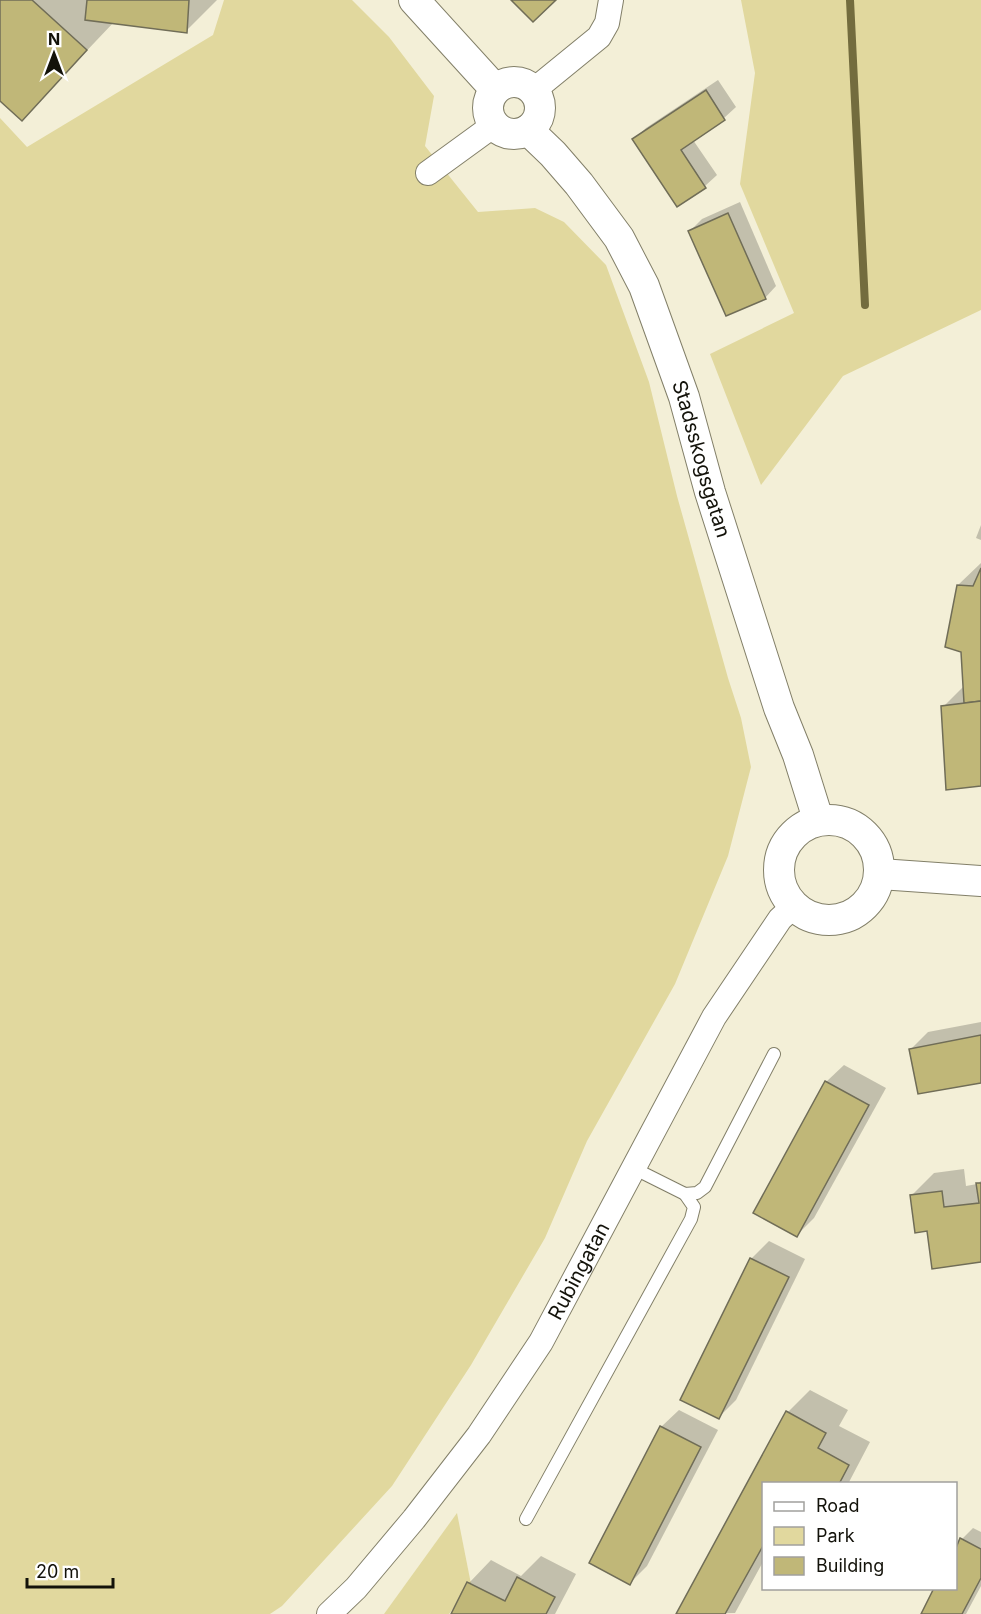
<svg xmlns="http://www.w3.org/2000/svg" width="981" height="1614" font-family="Inter,sans-serif">
<style>
.green{fill:#e1d89e}
.shadow{fill:#0003}
.lines{fill:none;stroke-linecap:round;stroke-linejoin:round}
.stream{stroke:#736c3e;stroke-width:8}
.building{fill:#c0b778;stroke:#706d57;stroke-width:1.5}
.service-casing{stroke:#827f68;stroke-width:14}
.minor-casing{stroke:#827f68;stroke-width:26}
.tertiary-casing{stroke:#827f68;stroke-width:32}
.service{stroke:#fff;stroke-width:12}
.minor{stroke:#fff;stroke-width:24}
.tertiary{stroke:#fff;stroke-width:30}
.labels{text-anchor:middle;stroke-width:6;stroke-linejoin:round;paint-order:stroke}
.street-label{font-size:20px;fill:#13120a;stroke:#fff}
</style>
<rect width="100%" height="100%" fill="#f3efd7"/>
<g class="green">
<path d="M224,0H352L389,37L434,96L425,146L478,212L535,208L564,222L606,265L649,382L677,496L728,678L741,718L751,767L728,856L675,984L587,1141L545,1238L471,1365L392,1486L282,1606L270,1614H0V118L27,147L213,35Z"/>
<path d="M741,0H981V310L843,376L761,485L710,354L794,313L740,184L755,73Z"/>
<path d="M457,1513L471,1584L449,1614H384Z"/>
</g>
<g class="shadow">
<path d="M0,0H217L186,31L114,22L22,119L0,99Z"/>
<path d="M718,80L736,107L724,118L693,140L717,175L705,186L678,205L634,139L646,128Z"/>
<path d="M740,202L776,286L765,298L690,231L702,219Z"/>
<path d="M981,525V540L976,538Z"/>
<path d="M981,563V785L943,707L965,685L958,585Z"/>
<path d="M981,1022V1081L911,1049L928,1032Z"/>
<path d="M844,1065L886,1088L814,1218L797,1235L826,1082Z"/>
<path d="M964,1169L966,1186L977,1184L981,1181V1260L911,1196L934,1173Z"/>
<path d="M769,1241L805,1259L736,1400L719,1417L682,1399L752,1258Z"/>
<path d="M810,1390L848,1410L839,1426L870,1442L848,1484H764V1560L735,1613L678,1614L788,1412Z"/>
<path d="M679,1410L718,1430L647,1566L630,1583L661,1427Z"/>
<path d="M973,1528L981,1532V1586L966,1614H922L956,1588V1551L962,1539Z"/>
<path d="M541,1556L576,1574L555,1614H452L469,1583L491,1560L521,1576Z"/>
</g>
<g class="lines">
<path class="stream" d="M850,0L865,305"/>
</g>
<g class="building">
<path d="M0,0H32L87,50L22,121L0,101Z"/>
<path d="M87,0H189L187,33L85,20Z"/>
<path d="M511,0H556L533,22Z"/>
<path d="M706,90L725,120L681,150L706,188L677,207L632,139Z"/>
<path d="M728,213L766,299L726,316L688,231Z"/>
<path d="M981,568V701L964,703L961,652L945,647L957,585L973,586Z"/>
<path d="M981,701V786L946,790L941,706Z"/>
<path d="M981,1035V1083L918,1094L909,1049Z"/>
<path d="M825,1081L869,1105L797,1237L753,1213Z"/>
<path d="M976,1183H981V1262L932,1269L927,1231L915,1233L910,1195L942,1191L944,1207L979,1203Z"/>
<path d="M750,1258L789,1277L719,1419L680,1400Z"/>
<path d="M786,1411L826,1433L818,1448L849,1465L839,1484H764V1544L725,1614H676Z"/>
<path d="M660,1426L701,1447L630,1585L589,1563Z"/>
<path d="M960,1538L981,1549V1578L962,1614H921L934,1588H956V1548Z"/>
<path d="M517,1577L555,1597L546,1614H451L467,1582L505,1601Z"/>
</g>
<g class="lines">
<g class="service-casing">
<g id="service">
<path d="M633,1168L685,1194L697,1193L705,1187L774,1054"/>
<path d="M526,1519L691,1219L694,1207L685,1194"/>
</g>
</g>
<g class="minor-casing">
<g id="minor">
<path d="M534,90L599,37L607,23L611,0"/>
<path d="M428,173L494,125"/>
<path id="s1" d="M329,1614L356,1588L414,1519L479,1435L541,1342L714,1017L780,919L794,906"/>
</g>
</g>
<g class="tertiary-casing">
<g id="tertiary">
<path d="M414,0L495,89"/>
<circle cx="514" cy="108" r="26"/>
<path id="s2" d="M528,130L553,154L579,184L619,238L644,286L684,397L710,492L779,708L798,755L818,819"/>
<circle cx="829" cy="870" r="50"/>
<path d="M880,874L981,881"/>
</g>
</g>
<use href="#service" class="service"/>
<use href="#minor" class="minor"/>
<use href="#tertiary" class="tertiary"/>
</g>
<g class="labels">
<g class="street-label">
<text dy="7" stroke="none"><textPath href="#s2" startOffset="378">Stadsskogsgatan</textPath></text>
<text dy="7" stroke="none"><textPath href="#s1" startOffset="426">Rubingatan</textPath></text>
</g>
</g>
<rect x="762" y="1482" width="195" height="108" fill="#ffffff" stroke="#a1a09d" stroke-width="1.5"/>
<rect x="774" y="1502" width="30" height="9" fill="#ffffff" stroke="#a1a09d" stroke-width="1.5"/>
<text x="816" y="1512" font-size="18" fill="#13120a">Road</text>
<rect x="774" y="1527" width="30" height="18" fill="#e1d89e" stroke="#a1a09d" stroke-width="1.5"/>
<text x="816" y="1542" font-size="18" fill="#13120a">Park</text>
<rect x="774" y="1557" width="30" height="18" fill="#c0b778" stroke="#a1a09d" stroke-width="1.5"/>
<text x="816" y="1572" font-size="18" fill="#13120a">Building</text>
<g transform="translate(54 54)" stroke="#ffffff" stroke-width="4.5" paint-order="stroke">
<path d="M0-4.5L10 22L0 15L-10 22Z" fill="#13120a"/>
<text y="-9" font-size="16" font-weight="bold" text-anchor="middle" fill="#13120a">N</text>
</g>
<path d="M27 1578v9h86v-9" fill="none" stroke="#13120a" stroke-width="3"/>
<text x="36" y="1578" font-size="18" fill="#13120a" stroke="#ffffff" stroke-width="4.5" paint-order="stroke">20 m</text>
</svg>
